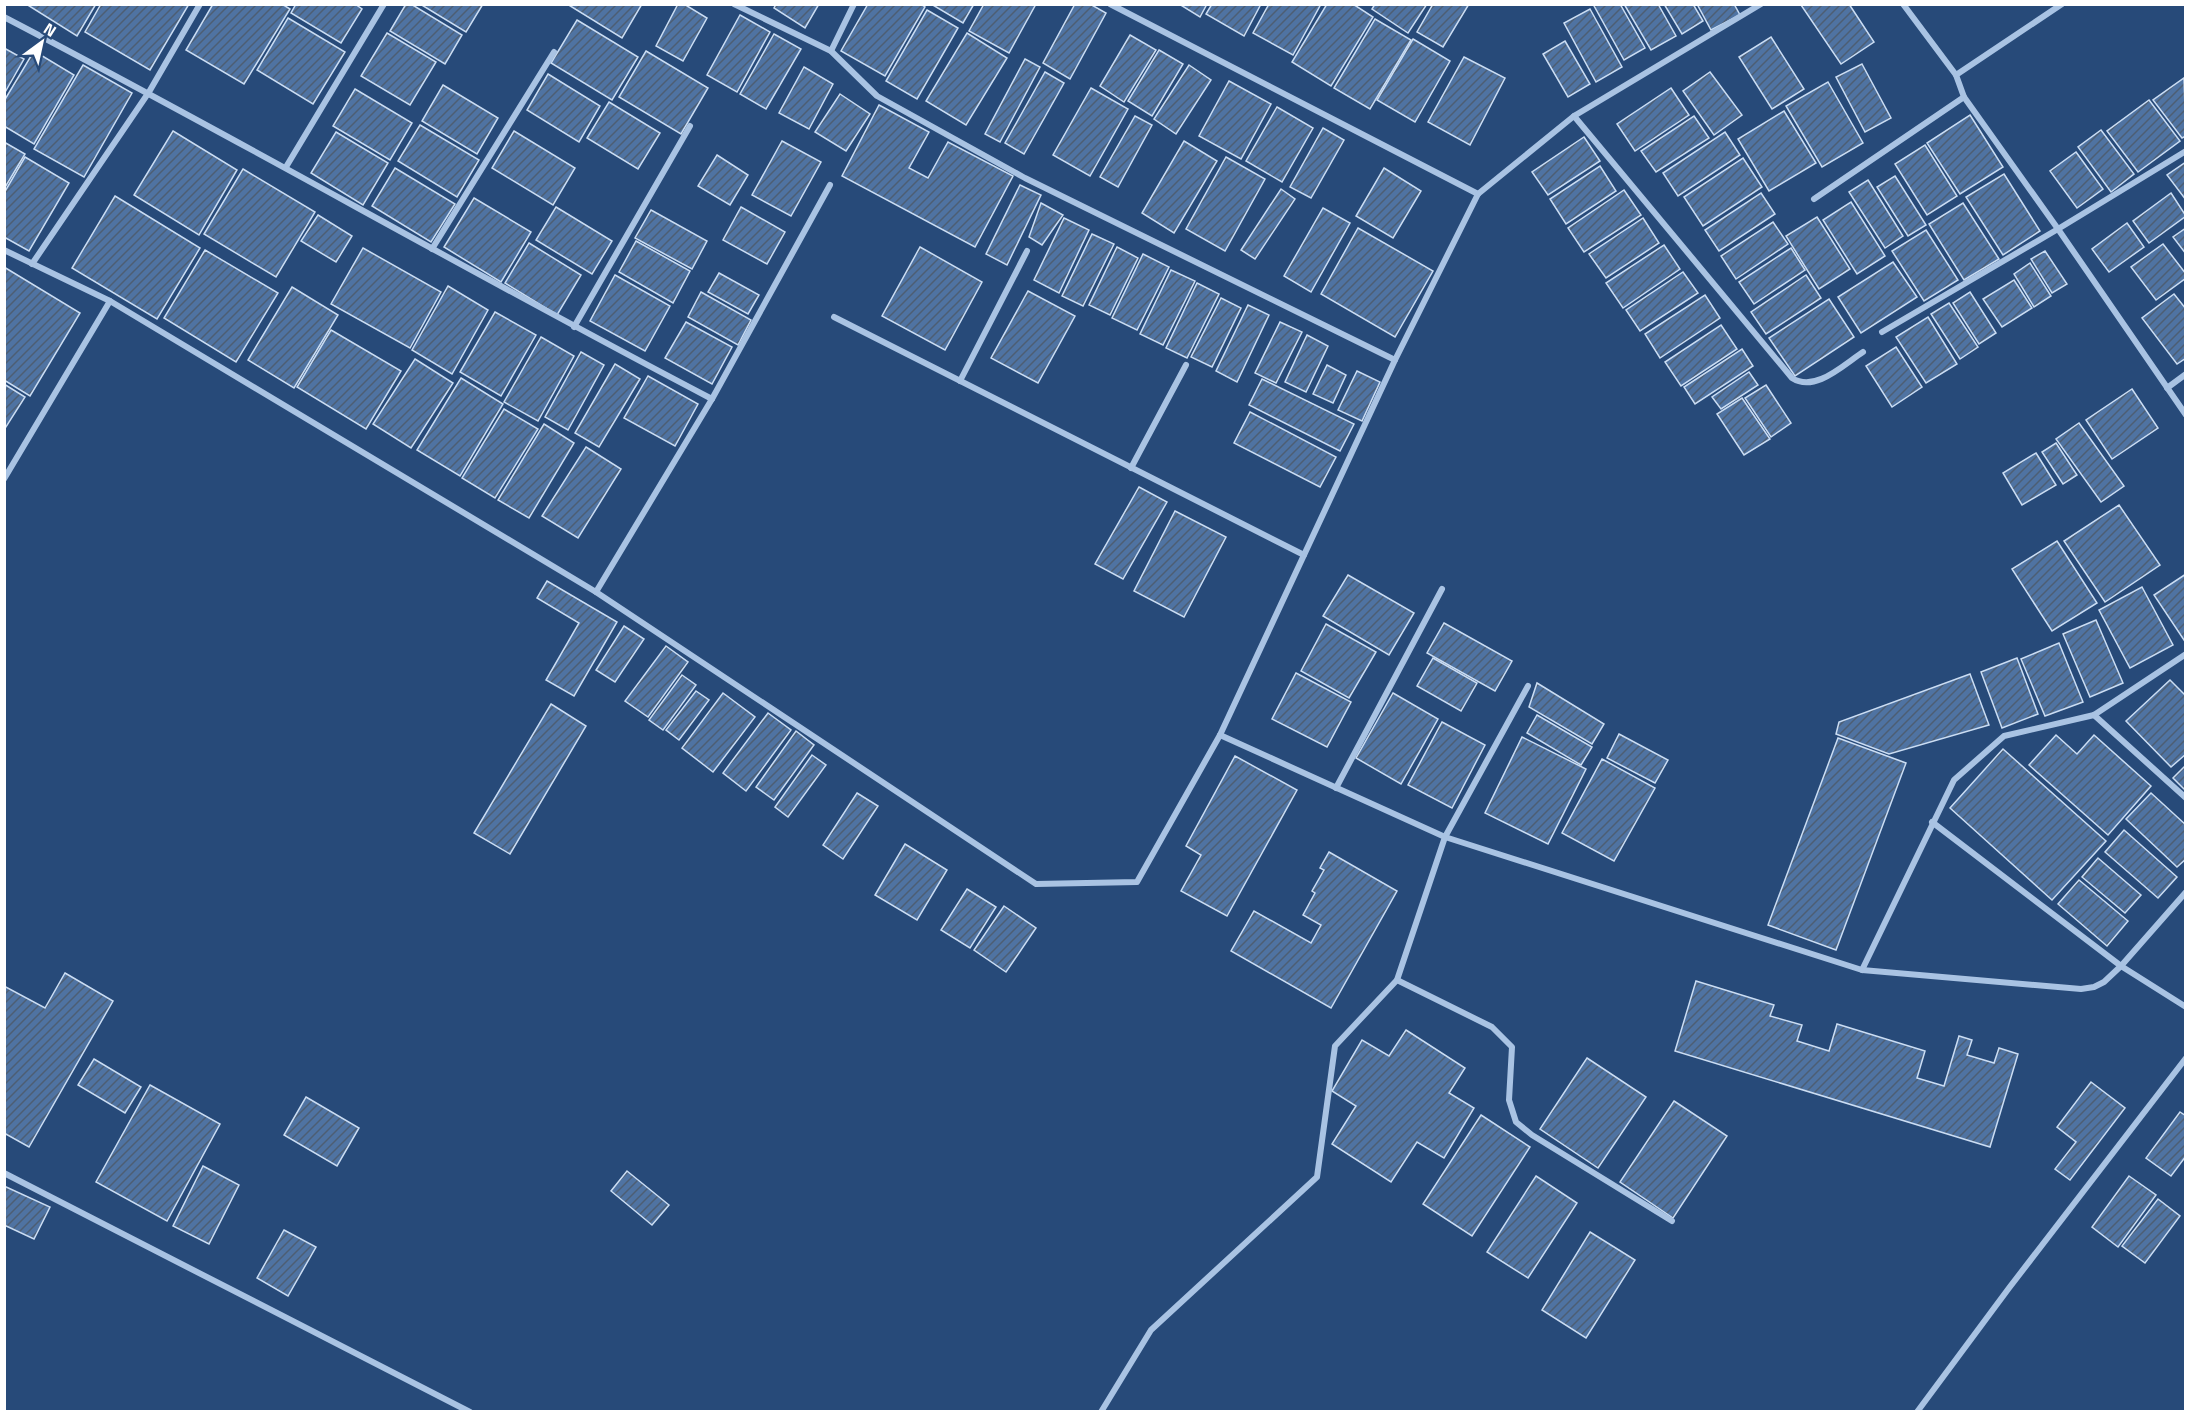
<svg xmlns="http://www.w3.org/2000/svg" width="2190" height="1416" font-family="'Titillium Web',sans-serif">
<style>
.building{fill:url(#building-hatch);stroke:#cbddf3;stroke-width:1.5}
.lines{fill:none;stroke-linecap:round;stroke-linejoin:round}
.street{stroke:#a9c3e3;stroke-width:6}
</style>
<defs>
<pattern id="building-hatch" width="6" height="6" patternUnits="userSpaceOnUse" patternTransform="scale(1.5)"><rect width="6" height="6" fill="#4f73a2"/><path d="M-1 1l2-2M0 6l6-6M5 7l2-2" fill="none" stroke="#4d5e73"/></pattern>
</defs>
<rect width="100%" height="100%" fill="#274a79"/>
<g class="building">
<path d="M26,4H96L77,36Z"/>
<path d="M101,4H189L150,70L85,32Z"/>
<path d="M213,4H282L290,9L244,84L186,50Z"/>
<path d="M296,4H355L362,9L341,43L291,13Z"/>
<path d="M406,4H411L462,35L445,64L390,31Z"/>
<path d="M420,4H483L466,32Z"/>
<path d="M567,4H642L622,38Z"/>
<path d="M678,4H684L707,18L683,61L656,46Z"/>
<path d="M776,4H819L805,28L774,8Z"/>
<path d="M868,4H921L925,7L885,76L841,51Z"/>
<path d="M931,4H974L963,23Z"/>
<path d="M984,4H1036L1009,53L969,31Z"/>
<path d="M1075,4H1090L1106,13L1070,79L1043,63Z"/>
<path d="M1179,4H1207L1200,17Z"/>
<path d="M1212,4H1261L1244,36L1206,14Z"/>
<path d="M1269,4H1321L1293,55L1253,33Z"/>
<path d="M1327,4H1353L1373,17L1331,86L1292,62Z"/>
<path d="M1375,4H1427L1408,33L1372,9Z"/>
<path d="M1433,4H1469L1443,47L1417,32Z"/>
<path d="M1593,4H1620L1645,48L1624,60Z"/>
<path d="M1624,4H1658L1676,36L1651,50Z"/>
<path d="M1664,4H1693L1703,21L1682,34Z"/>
<path d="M1697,4H1734L1740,15L1711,30Z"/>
<path d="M1849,4L1874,42L1841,64L1801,5Z"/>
<path d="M1590,9L1622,67L1596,82L1564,23Z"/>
<path d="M927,10L958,28L917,99L886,81Z"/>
<path d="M740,15L770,32L737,92L707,75Z"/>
<path d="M288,18L345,52L313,104L257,70Z"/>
<path d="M1375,19L1411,40L1370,109L1334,88Z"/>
<path d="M577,20L638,57L612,100L551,63Z"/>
<path d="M387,33L436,62L410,105L361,76Z"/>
<path d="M967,33L1007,58L966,125L926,101Z"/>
<path d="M774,34L801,49L766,109L740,94Z"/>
<path d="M1130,35L1156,50L1124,102L1100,86Z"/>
<path d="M1771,37L1804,89L1772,109L1739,57Z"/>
<path d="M1413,39L1450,61L1415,122L1377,100Z"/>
<path d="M1565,41L1590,84L1568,97L1543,54Z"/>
<path d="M4,48L24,59L4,94Z"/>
<path d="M1159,50L1183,64L1152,116L1128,101Z"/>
<path d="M34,51L74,75L34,144L4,126V101Z"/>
<path d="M646,51L708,88L681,134L619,97Z"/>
<path d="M1464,57L1505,78L1470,145L1428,122Z"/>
<path d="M1025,59L1040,67L1000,142L985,134Z"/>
<path d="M1862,64L1891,118L1865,132L1836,77Z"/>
<path d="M83,65L132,93L84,177L34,149Z"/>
<path d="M1189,65L1211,80L1176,134L1154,119Z"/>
<path d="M804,67L833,84L809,129L779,113Z"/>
<path d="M1045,72L1064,83L1024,154L1005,143Z"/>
<path d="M1710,72L1742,115L1714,135L1683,91Z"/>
<path d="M548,74L600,106L579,142L527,110Z"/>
<path d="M2184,78L2186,136L2182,138L2153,100Z"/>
<path d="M1229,81L1271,104L1241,159L1199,136Z"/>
<path d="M1828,82L1863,143L1822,167L1786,106Z"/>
<path d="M443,85L498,118L477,154L422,121Z"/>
<path d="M1091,88L1128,109L1090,176L1053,155Z"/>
<path d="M1671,88L1689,115L1635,151L1617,124Z"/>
<path d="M355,89L412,123L390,160L333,126Z"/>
<path d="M840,94L870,114L846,151L815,132Z"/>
<path d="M2149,100L2180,141L2138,172L2107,131Z"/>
<path d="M609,102L660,133L638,169L587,138Z"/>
<path d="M879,105L929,132L909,168L928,178L948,142L1013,176L975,247L842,176Z"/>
<path d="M1277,107L1313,128L1282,182L1246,161Z"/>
<path d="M1784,111L1816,163L1769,191L1738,139Z"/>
<path d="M1970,115L2003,167L1960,194L1927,143Z"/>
<path d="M1135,116L1152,125L1118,187L1100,177Z"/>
<path d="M1694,116L1709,138L1656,172L1641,151Z"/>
<path d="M420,125L479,160L457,197L398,161Z"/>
<path d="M1323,128L1344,140L1311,198L1290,187Z"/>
<path d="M2101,130L2134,174L2111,192L2078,147Z"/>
<path d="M173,131L237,170L199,235L134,195Z"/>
<path d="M514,131L575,168L553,205L492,168Z"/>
<path d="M336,132L388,163L363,205L311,173Z"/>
<path d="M1725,132L1740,155L1678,196L1663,173Z"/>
<path d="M1584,137L1600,161L1548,195L1532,172Z"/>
<path d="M782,141L821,162L791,216L752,195Z"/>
<path d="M1184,141L1217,161L1174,233L1142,213Z"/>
<path d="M4,142L25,154L4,189Z"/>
<path d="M1925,145L1957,196L1927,215L1895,164Z"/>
<path d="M2076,152L2103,189L2077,208L2050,171Z"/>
<path d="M717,155L748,175L730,205L698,186Z"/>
<path d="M25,157L69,183L29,251L4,237V193Z"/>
<path d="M1226,157L1265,179L1225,251L1186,229Z"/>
<path d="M1743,158L1762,187L1703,226L1684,197Z"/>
<path d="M2186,162V200L2167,175Z"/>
<path d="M1600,166L1616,191L1566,224L1550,199Z"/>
<path d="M395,168L455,204L431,242L372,206Z"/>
<path d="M1384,168L1421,191L1393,238L1356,216Z"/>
<path d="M243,169L315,212L276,277L204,234Z"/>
<path d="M2004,174L2040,231L2003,255L1966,197Z"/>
<path d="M1895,176L1926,225L1908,236L1877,187Z"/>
<path d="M1868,180L1903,236L1885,248L1849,192Z"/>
<path d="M1020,185L1041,195L1007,265L986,254Z"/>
<path d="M1281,189L1295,199L1255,259L1241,250Z"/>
<path d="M1624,190L1641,215L1584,252L1568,228Z"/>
<path d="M1761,193L1775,214L1719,251L1705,230Z"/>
<path d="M2171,193L2186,216L2149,243L2133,221Z"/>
<path d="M115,196L200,248L157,319L72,268Z"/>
<path d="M474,198L531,232L501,282L444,247Z"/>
<path d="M1851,202L1885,256L1857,274L1823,220Z"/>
<path d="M1041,203L1063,215L1042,245L1029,237Z"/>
<path d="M1963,203L1999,259L1964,280L1929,224Z"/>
<path d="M556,207L612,241L592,274L536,240Z"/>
<path d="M741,207L785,232L767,264L723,240Z"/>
<path d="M1323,208L1350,223L1311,292L1284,276Z"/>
<path d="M651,210L707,241L692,269L635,238Z"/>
<path d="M318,215L352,236L336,262L301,241Z"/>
<path d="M1817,217L1850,269L1819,289L1786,236Z"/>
<path d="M1064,218L1089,230L1059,293L1034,280Z"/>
<path d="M1643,218L1659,243L1606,278L1589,254Z"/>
<path d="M1773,222L1788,244L1736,279L1721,256Z"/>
<path d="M2127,223L2144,247L2109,272L2092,249Z"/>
<path d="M1358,228L1433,271L1395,337L1321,294Z"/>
<path d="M2186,228V254L2173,237Z"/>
<path d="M1926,230L1958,280L1924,301L1892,251Z"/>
<path d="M1092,234L1114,244L1083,306L1062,296Z"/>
<path d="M636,241L690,271L673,303L619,272Z"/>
<path d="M529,243L581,275L557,315L505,283Z"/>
<path d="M2163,244L2186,274V278L2156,300L2131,267Z"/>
<path d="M1664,245L1680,269L1623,308L1606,283Z"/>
<path d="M920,247L982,282L945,350L882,316Z"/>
<path d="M1117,247L1138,258L1110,315L1089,305Z"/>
<path d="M363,248L441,292L410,348L331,304Z"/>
<path d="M1791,248L1805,270L1754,304L1739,282Z"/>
<path d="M205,250L278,293L236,362L164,318Z"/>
<path d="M2045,251L2067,284L2052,293L2031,259Z"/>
<path d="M1143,254L1169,267L1137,330L1112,318Z"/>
<path d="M1893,262L1917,297L1861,333L1838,297Z"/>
<path d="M2030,263L2051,296L2034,307L2014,274Z"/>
<path d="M4,267L80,313L30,396L4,380Z"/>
<path d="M1171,270L1195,281L1163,345L1140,334Z"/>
<path d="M1683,272L1698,293L1640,331L1626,310Z"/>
<path d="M719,273L759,295L748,314L708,292Z"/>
<path d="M615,275L670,306L645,351L590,321Z"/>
<path d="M1806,275L1821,298L1766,334L1751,312Z"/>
<path d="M2014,280L2032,308L2002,327L1983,299Z"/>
<path d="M1197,283L1219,294L1187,358L1166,348Z"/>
<path d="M448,286L488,310L452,374L412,350Z"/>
<path d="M292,287L338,315L294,388L248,360Z"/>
<path d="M1028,291L1075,316L1038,383L991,358Z"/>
<path d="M701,292L751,320L738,345L688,317Z"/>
<path d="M1970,292L1996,333L1979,344L1953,303Z"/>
<path d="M2174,294L2186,309V358L2177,364L2142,318Z"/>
<path d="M1705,295L1720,318L1660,358L1645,334Z"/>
<path d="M1221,298L1241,308L1212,367L1191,357Z"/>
<path d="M1829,299L1854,337L1795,376L1769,338Z"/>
<path d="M1949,303L1978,347L1960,359L1931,314Z"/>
<path d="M1248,305L1269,315L1237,382L1216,371Z"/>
<path d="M495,312L536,335L501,396L460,372Z"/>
<path d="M1928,317L1957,364L1926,383L1896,337Z"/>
<path d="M686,322L732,347L712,384L665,358Z"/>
<path d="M1280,322L1302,332L1276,383L1255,373Z"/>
<path d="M1721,325L1737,349L1681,386L1665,362Z"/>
<path d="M331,330L401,371L366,429L297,387Z"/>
<path d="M1307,335L1328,346L1306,392L1285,382Z"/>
<path d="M541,337L574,356L538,421L504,402Z"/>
<path d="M1896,347L1922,387L1892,407L1866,366Z"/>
<path d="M1742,349L1753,366L1695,404L1684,387Z"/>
<path d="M581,352L604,365L568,430L545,417Z"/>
<path d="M415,359L453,383L411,448L373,424Z"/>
<path d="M615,364L640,379L599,447L575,433Z"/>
<path d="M1327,365L1346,375L1333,403L1313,394Z"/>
<path d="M1357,371L1380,382L1362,421L1338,410Z"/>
<path d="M1749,372L1758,385L1721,409L1712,397Z"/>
<path d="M648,376L698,404L675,446L624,418Z"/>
<path d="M461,378L503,404L460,476L417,450Z"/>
<path d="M1262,379L1354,424L1340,451L1249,405Z"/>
<path d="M4,384L25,397L4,430Z"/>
<path d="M1766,385L1791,423L1771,437L1745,398Z"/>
<path d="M2132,389L2158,428L2112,459L2086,420Z"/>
<path d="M1742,398L1770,439L1744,455L1717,414Z"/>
<path d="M504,409L538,429L495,498L462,478Z"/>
<path d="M1250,412L1336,457L1320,487L1234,443Z"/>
<path d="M2079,423L2124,486L2101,502L2056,439Z"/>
<path d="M544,424L574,443L529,518L498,500Z"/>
<path d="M2056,443L2077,475L2063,484L2042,452Z"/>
<path d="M586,447L621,469L578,538L542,516Z"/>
<path d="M2036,453L2056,485L2022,505L2003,473Z"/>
<path d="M1139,487L1167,502L1123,579L1095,564Z"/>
<path d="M2119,505L2160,565L2105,602L2064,541Z"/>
<path d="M1175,511L1226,537L1184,617L1134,591Z"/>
<path d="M2057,541L2097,603L2052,631L2012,569Z"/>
<path d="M2186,574V643L2154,595Z"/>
<path d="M1348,575L1414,613L1389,655L1323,616Z"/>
<path d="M547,581L617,622L574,696L546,680L579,623L537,598Z"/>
<path d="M2142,587L2173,645L2130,668L2099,610Z"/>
<path d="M2096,620L2123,683L2090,697L2063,634Z"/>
<path d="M1444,623L1512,661L1495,691L1427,653Z"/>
<path d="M1326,624L1376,652L1349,698L1301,671Z"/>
<path d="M624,626L644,639L615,682L596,670Z"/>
<path d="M2059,643L2083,702L2045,716L2021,659Z"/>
<path d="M666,646L688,662L648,717L625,701Z"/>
<path d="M1433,658L1477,683L1461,711L1417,686Z"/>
<path d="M2017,658L2038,714L2002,728L1981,672Z"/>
<path d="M1296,673L1351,702L1327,747L1272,719Z"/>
<path d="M1970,674L1989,725L1889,754L1836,734L1839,722Z"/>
<path d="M682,675L696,685L663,730L649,720Z"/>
<path d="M2170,680L2186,696V754L2171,767L2126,721Z"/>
<path d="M1537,683L1604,724L1592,744L1529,707Z"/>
<path d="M696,691L709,700L679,740L666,730Z"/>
<path d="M723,693L755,717L713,772L682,748Z"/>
<path d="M1393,693L1438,719L1401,784L1356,758Z"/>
<path d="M551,704L586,726L510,854L474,833Z"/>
<path d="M768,713L791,730L746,791L723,773Z"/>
<path d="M1537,715L1592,747L1581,765L1527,733Z"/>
<path d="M1442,722L1485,745L1452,808L1408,785Z"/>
<path d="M796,731L814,745L774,800L756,787Z"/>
<path d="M1619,734L1668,760L1655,783L1607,758Z"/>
<path d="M2056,735L2077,754L2094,735L2151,786L2108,835L2029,765Z"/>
<path d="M1522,737L1586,769L1548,844L1485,813Z"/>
<path d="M1838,738L1906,763L1836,950L1768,925Z"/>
<path d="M2003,749L2106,841L2052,900L1950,808Z"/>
<path d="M812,755L826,765L788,817L775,807Z"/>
<path d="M1235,756L1297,790L1227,916L1181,891L1201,855L1186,846Z"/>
<path d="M1602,759L1655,788L1614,861L1562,833Z"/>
<path d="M2186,765V791L2173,778Z"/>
<path d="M857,793L878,806L843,859L823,845Z"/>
<path d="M2151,793L2186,825V859L2177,867L2126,819Z"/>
<path d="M2124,830L2177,877L2158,898L2105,852Z"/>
<path d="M905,844L947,870L917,920L875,895Z"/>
<path d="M1329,852L1397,891L1331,1008L1231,951L1254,911L1311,943L1321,925L1303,915L1315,893L1312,891L1324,870L1320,868Z"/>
<path d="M2098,858L2141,895L2125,913L2082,877Z"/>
<path d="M2079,880L2128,921L2107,946L2058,904Z"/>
<path d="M967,889L996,907L970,948L941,930Z"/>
<path d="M1004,906L1036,928L1006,972L974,950Z"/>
<path d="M65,973L113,1001L29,1147L4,1133V986L45,1008Z"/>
<path d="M1696,981L1774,1005L1770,1016L1802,1025L1797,1041L1829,1051L1837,1024L1925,1051L1917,1078L1944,1086L1959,1036L1972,1040L1967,1055L1994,1063L1999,1048L2018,1054L1990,1147L1675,1051Z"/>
<path d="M1406,1030L1465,1068L1449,1093L1474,1108L1444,1158L1417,1142L1391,1182L1332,1144L1356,1106L1332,1091L1362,1040L1389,1056Z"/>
<path d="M1587,1058L1646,1097L1598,1168L1540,1129Z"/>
<path d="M94,1059L141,1087L125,1113L78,1085Z"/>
<path d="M2091,1082L2125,1108L2070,1180L2055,1169L2076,1142L2057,1127Z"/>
<path d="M150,1085L220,1124L167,1221L96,1182Z"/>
<path d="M306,1097L359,1128L337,1166L284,1135Z"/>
<path d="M1674,1101L1727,1136L1673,1218L1620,1182Z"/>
<path d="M2180,1112L2186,1116V1156L2171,1176L2146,1158Z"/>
<path d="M1481,1115L1530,1147L1472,1236L1423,1204Z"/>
<path d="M203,1166L239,1185L209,1244L173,1226Z"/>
<path d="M627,1171L669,1205L652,1225L611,1191Z"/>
<path d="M1536,1176L1577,1203L1528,1278L1487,1252Z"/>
<path d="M2129,1176L2156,1195L2118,1247L2092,1227Z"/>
<path d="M4,1186L50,1207L34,1239L4,1225Z"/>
<path d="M2158,1199L2180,1216L2145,1263L2122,1246Z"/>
<path d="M284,1230L316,1247L288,1296L257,1278Z"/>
<path d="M1590,1232L1635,1260L1586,1338L1542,1310Z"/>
</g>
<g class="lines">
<g class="street">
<path d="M734,4L831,51L877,96L1025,178L1395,360"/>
<path d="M1110,4L1478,194"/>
<path d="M1903,4L1956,75L1964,97L2058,229L2186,415"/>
<path d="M4,17C242,141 474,275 712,399"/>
<path d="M831,51L854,4"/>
<path d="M1956,75L2062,4"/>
<path d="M1574,116L1792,378C1815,393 1843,365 1863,352"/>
<path d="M286,167L384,4"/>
<path d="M1814,199L1964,97"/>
<path d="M432,249L554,52"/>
<path d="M4,250L110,301L596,592L1036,884L1137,882L1220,735L1395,360L1478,194L1574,116L1761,4"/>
<path d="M32,264L149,92L200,4"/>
<path d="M834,317L1304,555"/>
<path d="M574,327L690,126"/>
<path d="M1882,332L2058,229L2186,151"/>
<path d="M960,381L1027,251"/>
<path d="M2167,388L2186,374"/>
<path d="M1131,468L1186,365"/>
<path d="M4,479L110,301"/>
<path d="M596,592L712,399L830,185"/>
<path d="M2094,715L2186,798"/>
<path d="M1220,735L1445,837L1862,970L2081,989L2094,987L2104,982L2121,966L2186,892"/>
<path d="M1336,788L1442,589"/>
<path d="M1932,822L2121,966L2186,1007"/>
<path d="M1862,970L1954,780L2004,736L2094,715L2186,654"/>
<path d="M1397,980L1492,1027L1512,1047L1509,1100L1516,1122L1532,1135L1672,1221"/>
<path d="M4,1173L470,1412"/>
<path d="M1101,1412L1151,1330L1317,1177L1335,1046L1397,980L1445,837L1528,686"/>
<path d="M1917,1412L2009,1288L2186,1058"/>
</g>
</g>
<rect width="2190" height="1416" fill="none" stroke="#ffffff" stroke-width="12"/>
<g transform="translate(42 42) rotate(33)" stroke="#274a79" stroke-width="4.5" paint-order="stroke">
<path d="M0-4.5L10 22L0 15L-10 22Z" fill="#ffffff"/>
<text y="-9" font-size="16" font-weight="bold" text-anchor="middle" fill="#ffffff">N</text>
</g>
</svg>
